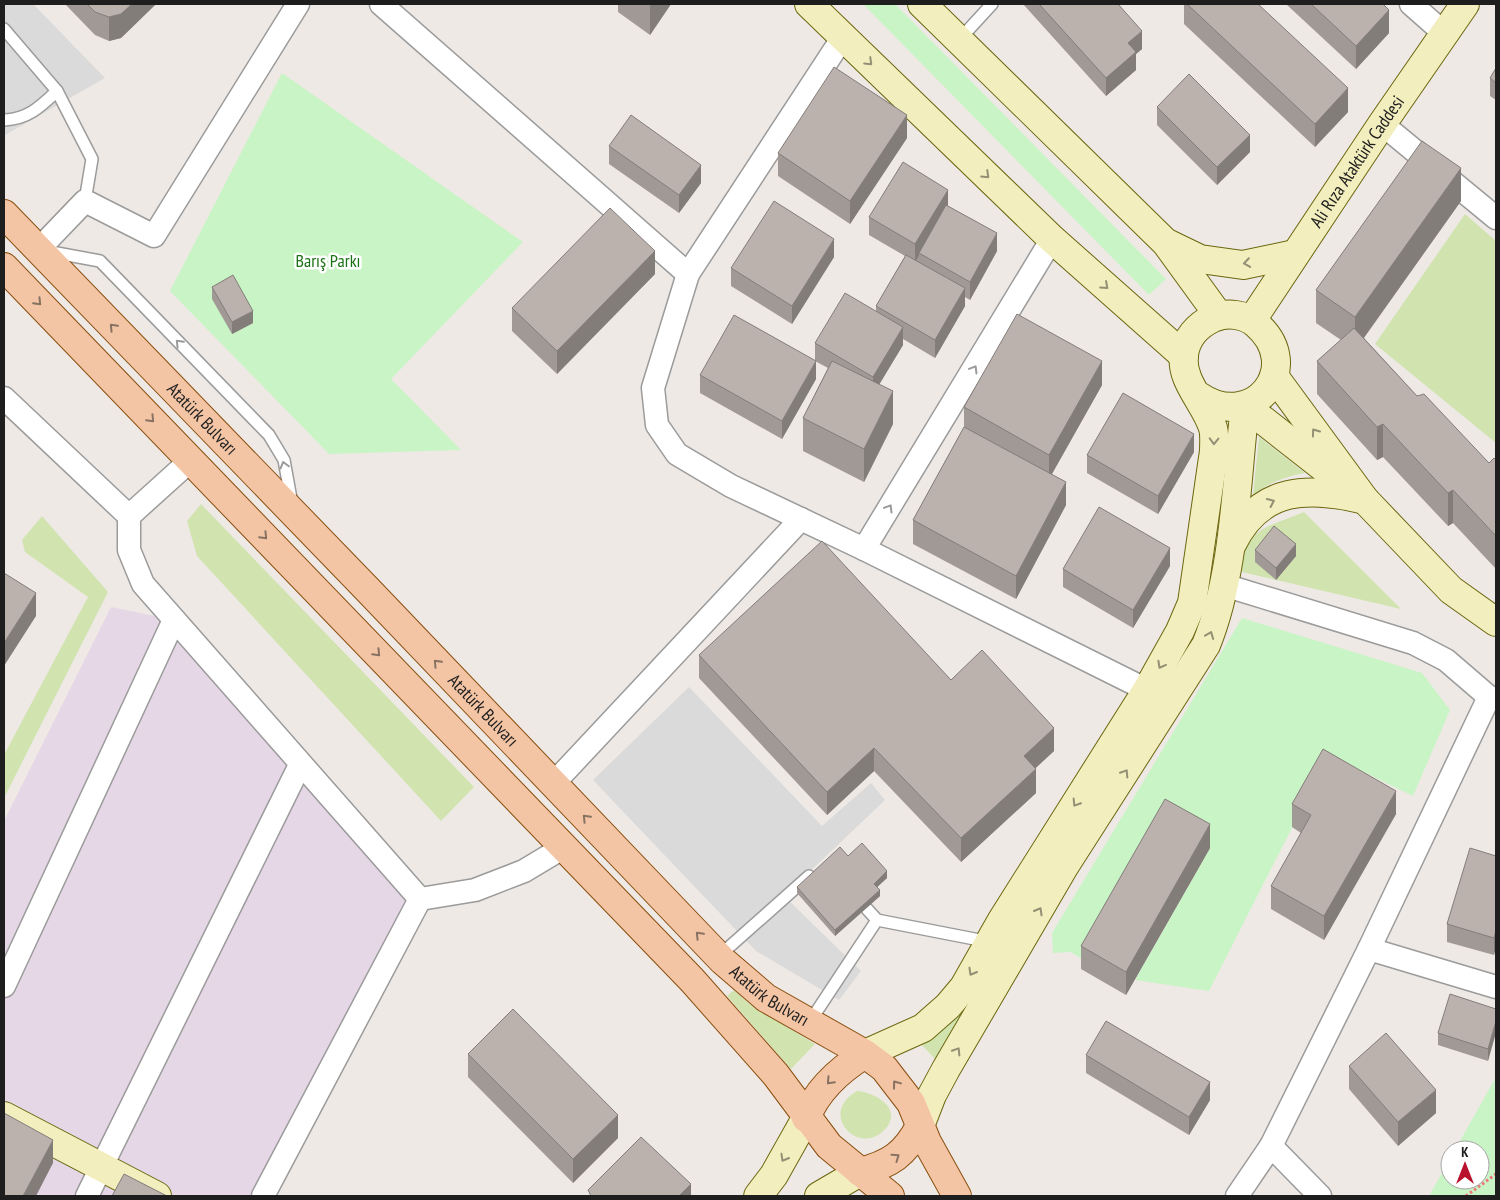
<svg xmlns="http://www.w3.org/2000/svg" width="1500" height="1200" font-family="'PT Sans Narrow',sans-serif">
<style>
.industrial{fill:#e6d7e6}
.grass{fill:#d1e4af}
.park{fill:#c9f4c5}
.parking{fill:#dadada}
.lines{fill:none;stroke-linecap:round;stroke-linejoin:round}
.lane-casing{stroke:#9b9b9b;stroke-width:14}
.street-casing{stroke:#9b9b9b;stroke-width:25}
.secondary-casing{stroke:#6b670f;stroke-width:30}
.primary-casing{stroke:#8a4e0e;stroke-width:30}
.path{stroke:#ed777d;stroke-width:3;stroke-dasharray:2.5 2.5;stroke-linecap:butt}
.lane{stroke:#fff;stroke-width:11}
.street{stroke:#fff;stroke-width:22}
.secondary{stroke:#f3eebd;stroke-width:28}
.primary{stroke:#f3c5a5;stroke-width:28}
.wall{fill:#a19996}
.shaded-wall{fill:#837d7a}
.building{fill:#bbb2ae;stroke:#837d7a}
.oneway{stroke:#939075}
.oneway2{stroke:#887262}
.oneway3{stroke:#9a9a9a}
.labels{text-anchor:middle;stroke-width:5;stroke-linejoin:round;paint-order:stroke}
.street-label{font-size:18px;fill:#1e1e1e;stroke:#fff}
.park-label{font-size:18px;fill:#1c7216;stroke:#fff}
</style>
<rect width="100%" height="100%" fill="#eee9e5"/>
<path class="industrial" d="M111,607L174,620L420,899L263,1196H4V821Z"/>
<g class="grass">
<path d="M1465,214L1496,241V443L1375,344Z"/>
<path d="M1259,437L1305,473C1284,477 1270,482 1253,495Z"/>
<path d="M201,504L474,787L441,821L197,556L187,521Z"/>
<path d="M1304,512L1401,609L1242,572C1242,528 1269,527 1304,512Z"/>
<path d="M42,516L108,592L4,798V755L88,597L25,552L22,540Z"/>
<path d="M1034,895L935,1059L919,1042Z"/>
<path d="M734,990L748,1003L815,1044L791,1069L727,996Z"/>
<path d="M857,1091C873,1092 902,1107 887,1127C861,1160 816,1114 857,1091Z"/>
</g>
<g class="park">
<path d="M863,4H895L1166,279L1149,295Z"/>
<path d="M282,73L523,242L391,379L461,450L329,454L170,291Z"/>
<path d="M1242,618L1422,673L1450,710L1413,796L1329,755L1209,991L1135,980L1210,848L1085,961L1071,952L1053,953L1052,933Z"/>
<path d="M1496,1077V1196H1429L1450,1159V1180H1480V1150H1455Z"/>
</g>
<g class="parking">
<path d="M4,4H33L105,78L5,135Z"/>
<path d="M689,687L822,826L871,783L885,800L784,896L861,971L839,1000L756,951L593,780Z"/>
</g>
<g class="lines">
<g class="lane-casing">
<g id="lane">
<path d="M4,29L57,91L92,159L85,201"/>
<path d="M959,40L992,4"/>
<path d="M4,120C28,119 40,107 57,91"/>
<path d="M46,251L100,261L269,435L284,460L292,504"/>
<path d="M867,909L877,920L990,942"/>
<path d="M719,956L809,876"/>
<path d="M809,1023L877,920"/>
</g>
</g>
<g class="street-casing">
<g id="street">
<path d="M381,4L688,274"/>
<path d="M1411,4L1444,33"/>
<path d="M843,37L688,274L653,388L657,425L677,454L731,486L864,549L1147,690"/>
<path d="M1382,124L1496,218"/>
<path d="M38,250L85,201L154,236L298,4"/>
<path d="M4,398L129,516"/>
<path d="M191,460L129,516V550L143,584L420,899"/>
<path d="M864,549L1052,239"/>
<path d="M1224,585L1413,643L1446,660L1489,697L1496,699"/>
<path d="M553,784L801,519"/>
<path d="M420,899L475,890L524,871L564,847"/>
<path d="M1369,949L1496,987"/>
<path d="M4,986L174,620"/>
<path d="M1271,1146L1320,1196"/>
<path d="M87,1196L300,765"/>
<path d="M263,1196L420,899"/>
<path d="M1237,1196L1271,1146L1369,949L1489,697"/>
</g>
</g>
<g class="secondary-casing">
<g id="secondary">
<path d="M809,4L1052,239L1184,356"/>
<path d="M922,4L1166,243L1219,316"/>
<path d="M1169,244L1200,259L1243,265L1295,254"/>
<path id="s1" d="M1252,320L1382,124L1465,4"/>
<path d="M1274,376L1365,500L1451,590L1496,622"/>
<path d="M1245,406L1338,479"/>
<path d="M1232,544C1260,486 1309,486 1365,500"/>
<path d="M865,1054L923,1028L948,1006L964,987L1002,920L1147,690L1180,631L1192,603L1214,451C1214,444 1215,435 1213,428C1206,404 1180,381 1184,355C1186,338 1198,325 1213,318C1227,312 1245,314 1256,324C1306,367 1253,433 1199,396"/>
<path d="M4,1116L157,1196"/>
<path d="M920,1126L932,1095L946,1069L1064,867L1206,645C1235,574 1236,483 1245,406"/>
<path d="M758,1196L774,1175L806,1118"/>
<path d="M819,1196L860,1172"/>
</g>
</g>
<g class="primary-casing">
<g id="primary">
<path id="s2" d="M4,214L368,590L723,961L766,998L865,1054L884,1068L911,1103L927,1142L957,1196"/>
<path d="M4,267L692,980L776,1075L829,1146L890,1196"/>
<path d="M806,1118C817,1090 839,1070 865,1054"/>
<path d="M860,1172C891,1164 905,1154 920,1126"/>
</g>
</g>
<path class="path" d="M1466,1196L1496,1174"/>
<use href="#lane" class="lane"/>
<use href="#street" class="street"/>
<use href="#secondary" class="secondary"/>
<use href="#primary" class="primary"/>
</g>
<g class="wall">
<path d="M65,4H156L121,38L109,41L95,35Z"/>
<path d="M618,4H671L650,35L618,12Z"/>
<path d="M1023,4H1118L1142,49L1136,54V70L1106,96Z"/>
<path d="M1184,4H1258L1348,112L1315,147L1184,24Z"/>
<path d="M1286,4H1383L1389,33L1356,69Z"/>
<path d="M1496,68V100L1490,96V78Z"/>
<path d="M1157,107L1250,152L1217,185L1157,125Z"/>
<path d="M907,138L850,224L778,176V153Z"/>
<path d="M609,146L701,183L679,213L609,164Z"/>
<path d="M1461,201L1364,338L1417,396L1489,463L1496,460V569L1453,523L1448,526L1383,457L1377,460L1317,394V361L1341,340L1316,323V290Z"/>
<path d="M948,206L997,251L970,300L965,297V306L935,358L903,339V345L879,384L893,424L864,482L803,451V418L828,368L815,361V343L876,312V306L905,256L869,235V217Z"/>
<path d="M834,257L792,324L731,286V268Z"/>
<path d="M655,274L557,374L512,331V308Z"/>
<path d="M212,287L253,323L232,334L212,299Z"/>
<path d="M700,375L816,379L782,439L700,393Z"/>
<path d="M1102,385L1052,474L1066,505L1016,599L913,544V520L964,427V407Z"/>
<path d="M1194,452L1158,514L1087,473V455Z"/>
<path d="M1255,550L1296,556L1276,580L1255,562Z"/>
<path d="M1170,566L1133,628L1063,587V569Z"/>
<path d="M699,655L951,680L1054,751L1035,768L1036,793L961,862L874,771L827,815L699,678Z"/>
<path d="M1292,804L1396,814L1324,940L1271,909V886L1301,833L1292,827Z"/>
<path d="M1210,848L1126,995L1081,969V946Z"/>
<path d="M848,856L887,878L877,887L880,896L835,936L797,893V887Z"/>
<path d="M1496,856L1494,955L1447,942V924Z"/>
<path d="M1496,1009L1488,1061L1438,1045V1033Z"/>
<path d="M468,1054L618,1138L573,1183L468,1077Z"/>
<path d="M1086,1055L1210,1100L1189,1135L1086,1073Z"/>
<path d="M1349,1066L1436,1113L1398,1146L1349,1089Z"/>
</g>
<g class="shaded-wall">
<path d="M132,4H156L121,38L109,41V17Z"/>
<path d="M650,4H671L650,35Z"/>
<path d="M1389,10V33L1356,69V46Z"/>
<path d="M1142,31V49L1136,54V70L1106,96V78L1128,43Z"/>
<path d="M1348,88V112L1315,147V124Z"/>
<path d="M907,115V138L850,224V201Z"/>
<path d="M1250,135V152L1217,185V167Z"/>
<path d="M701,165V183L679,213V195Z"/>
<path d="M1461,168V201L1355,350V317Z"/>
<path d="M948,190V208L919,253V256L915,262V244Z"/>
<path d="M997,233V251L970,300V282Z"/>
<path d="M834,239V257L792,324V306Z"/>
<path d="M655,251V274L557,374V351Z"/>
<path d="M965,288V306L935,358V340Z"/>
<path d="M253,311V323L232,334V322Z"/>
<path d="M903,327V345L873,395V377Z"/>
<path d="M816,361V379L782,439V421Z"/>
<path d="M1102,361V385L1049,479V455Z"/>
<path d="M893,391V424L864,482V449Z"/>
<path d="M1383,424V457L1377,460V427Z"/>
<path d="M1194,434V452L1158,514V496Z"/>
<path d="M1066,482V505L1016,599V576Z"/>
<path d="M1453,490V523L1448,526V493Z"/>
<path d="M1296,544V556L1276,580V568Z"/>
<path d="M1170,548V566L1133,628V610Z"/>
<path d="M36,593V616L4,666V643Z"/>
<path d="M1054,728V751L1024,779V756Z"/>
<path d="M874,748V771L827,815V792Z"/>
<path d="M1036,769V793L961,862V838Z"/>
<path d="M1396,791V814L1324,940V916Z"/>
<path d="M1210,824V848L1126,995V972Z"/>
<path d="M887,871V878L874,890V884Z"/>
<path d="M880,890V896L835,936V930Z"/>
<path d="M1496,930V948L1494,955V938Z"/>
<path d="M1496,1021V1033L1488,1061V1049Z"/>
<path d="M1210,1082V1100L1189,1135V1117Z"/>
<path d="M1436,1090V1113L1398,1146V1122Z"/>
<path d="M618,1115V1138L573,1183V1159Z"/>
<path d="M53,1140V1163L36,1196H23Z"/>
<path d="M691,1184V1196H679Z"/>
</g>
<g class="building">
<path d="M87,4H132L121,14L109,17L95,12Z"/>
<path d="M1039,4H1118L1142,31L1128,43L1136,52L1106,78Z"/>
<path d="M1187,4H1258L1348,88L1315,124Z"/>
<path d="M1311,4H1383L1389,10L1356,46Z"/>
<path d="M834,67L907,115L850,201L778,153Z"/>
<path d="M1496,68V83L1490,78Z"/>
<path d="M1189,74L1250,135L1217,167L1157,107Z"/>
<path d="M631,115L701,165L679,195L609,146Z"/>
<path d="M1422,141L1461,168L1355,317L1316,290Z"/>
<path d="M903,162L948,190L915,244L869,217Z"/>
<path d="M774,201L834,239L792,306L731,268Z"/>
<path d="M946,205L997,233L970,282L919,253Z"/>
<path d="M610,208L655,251L557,351L512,308Z"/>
<path d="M906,255L965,288L935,340L876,306Z"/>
<path d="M233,275L253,311L232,322L212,287Z"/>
<path d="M845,293L903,327L873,377L815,343Z"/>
<path d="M1017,314L1102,361L1049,455L964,407Z"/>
<path d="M734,315L816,361L782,421L700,375Z"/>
<path d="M1354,328L1417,396L1424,394L1489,463L1494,458L1496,460V536L1453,490L1448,493L1383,424L1377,427L1317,361Z"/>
<path d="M832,361L893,391L864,449L803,418Z"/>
<path d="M1123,393L1194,434L1158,496L1087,455Z"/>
<path d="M964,427L1066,482L1016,576L913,520Z"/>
<path d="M1099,507L1170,548L1133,610L1063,569Z"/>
<path d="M1274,526L1296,544L1276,568L1255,550Z"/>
<path d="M822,541L951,680L982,650L1054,728L1024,756L1036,769L961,838L874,748L827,792L699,655Z"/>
<path d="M4,573L36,593L4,643Z"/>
<path d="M1323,749L1396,791L1324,916L1271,886L1311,815L1292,804Z"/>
<path d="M1165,799L1210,824L1126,972L1081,946Z"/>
<path d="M862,843L887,871L874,884L880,890L835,930L797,887L840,847L848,856Z"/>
<path d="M1470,848L1496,856V930L1494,938L1447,924Z"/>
<path d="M1450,994L1496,1009V1021L1488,1049L1438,1033Z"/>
<path d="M513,1009L618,1115L573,1159L468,1054Z"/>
<path d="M1106,1021L1210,1082L1189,1117L1086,1055Z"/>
<path d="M1386,1033L1436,1090L1398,1122L1349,1066Z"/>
<path d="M4,1113L53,1140L23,1196H4Z"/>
<path d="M641,1137L691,1184L679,1196H591L588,1190Z"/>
<path d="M124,1174L167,1196H112Z"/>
</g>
<defs><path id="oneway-chevron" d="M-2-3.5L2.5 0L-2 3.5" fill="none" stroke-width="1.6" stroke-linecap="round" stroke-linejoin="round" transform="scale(1.25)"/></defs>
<g class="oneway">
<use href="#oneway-chevron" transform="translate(869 62) rotate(44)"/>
<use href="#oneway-chevron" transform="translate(986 175) rotate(44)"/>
<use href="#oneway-chevron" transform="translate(1247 263) rotate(172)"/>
<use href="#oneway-chevron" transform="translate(1105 286) rotate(42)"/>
<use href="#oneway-chevron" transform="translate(1315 432) rotate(-126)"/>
<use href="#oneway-chevron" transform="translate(1214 441) rotate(91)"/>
<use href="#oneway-chevron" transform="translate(1271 502) rotate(-25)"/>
<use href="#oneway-chevron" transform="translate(1210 635) rotate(-68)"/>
<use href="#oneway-chevron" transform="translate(1161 665) rotate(119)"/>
<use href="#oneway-chevron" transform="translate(1125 773) rotate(-57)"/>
<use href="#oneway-chevron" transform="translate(1076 803) rotate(122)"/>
<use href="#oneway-chevron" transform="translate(1039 911) rotate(-60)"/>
<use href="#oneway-chevron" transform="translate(972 972) rotate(120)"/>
<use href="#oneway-chevron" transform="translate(957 1051) rotate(-58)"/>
<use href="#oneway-chevron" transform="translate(784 1158) rotate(120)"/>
</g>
<g class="oneway2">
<use href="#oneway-chevron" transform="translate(38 302) rotate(46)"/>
<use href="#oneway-chevron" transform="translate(113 327) rotate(-134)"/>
<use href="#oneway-chevron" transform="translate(151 419) rotate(46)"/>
<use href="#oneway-chevron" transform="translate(264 536) rotate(46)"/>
<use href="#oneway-chevron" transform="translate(377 653) rotate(46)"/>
<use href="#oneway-chevron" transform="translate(437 663) rotate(-133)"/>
<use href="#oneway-chevron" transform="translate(586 818) rotate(-134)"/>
<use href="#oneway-chevron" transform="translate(699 935) rotate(-134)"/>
<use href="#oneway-chevron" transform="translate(830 1081) rotate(133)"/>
<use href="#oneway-chevron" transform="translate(896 1084) rotate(-127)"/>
<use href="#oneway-chevron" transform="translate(896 1157) rotate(-35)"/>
</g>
<g class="oneway3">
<use href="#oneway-chevron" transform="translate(179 343) rotate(-134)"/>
<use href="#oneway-chevron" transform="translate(974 369) rotate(-59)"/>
<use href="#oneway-chevron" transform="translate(284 465) rotate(-105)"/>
<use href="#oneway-chevron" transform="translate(889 508) rotate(-59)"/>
</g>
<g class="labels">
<g class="street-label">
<text dy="6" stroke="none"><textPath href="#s1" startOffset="190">Ali Rıza Ataktürk Caddesi</textPath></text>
<text dy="6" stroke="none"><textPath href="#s2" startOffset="285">Atatürk Bulvarı</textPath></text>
<text dy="6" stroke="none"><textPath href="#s2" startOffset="690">Atatürk Bulvarı</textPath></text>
<text dy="6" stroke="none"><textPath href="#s2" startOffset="1095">Atatürk Bulvarı</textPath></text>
</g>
<g class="park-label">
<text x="328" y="267">Barış Parkı</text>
</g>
</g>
<rect width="1500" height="1200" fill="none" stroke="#1e1e1e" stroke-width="10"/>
<g transform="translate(1465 1165)"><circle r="24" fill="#ffffff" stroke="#a5a5a5"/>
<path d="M0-4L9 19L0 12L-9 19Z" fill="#b9122c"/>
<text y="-8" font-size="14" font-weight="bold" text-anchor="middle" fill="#1e1e1e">K</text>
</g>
</svg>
